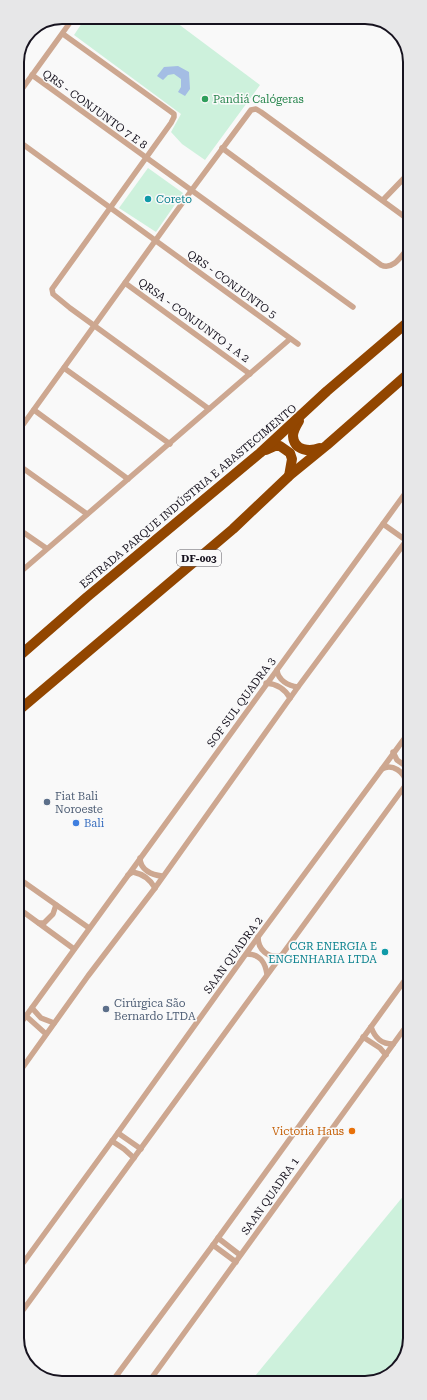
<svg xmlns="http://www.w3.org/2000/svg" width="427" height="1400" font-family="'Roboto Serif',serif">
<style>
.green{fill:#cdf1dc}
.water{fill:#a4bde4}
.lines{fill:none;stroke-linecap:round;stroke-linejoin:round}
.street{stroke:#cda790;stroke-width:5.5}
.highway{stroke:#924600;stroke-width:10}
.leisure-dot{fill:#2e9e5b;stroke:#f9f9f9;stroke-width:1.5}
.culture-dot{fill:#0f9aa8;stroke:#f9f9f9;stroke-width:1.5}
.service-dot{fill:#5c6f8a;stroke:#f9f9f9;stroke-width:1.5}
.shop-dot{fill:#3f7fe0;stroke:#f9f9f9;stroke-width:1.5}
.food-dot{fill:#e8710a;stroke:#f9f9f9;stroke-width:1.5}
.labels{text-anchor:middle;stroke-width:3;stroke-linejoin:round;paint-order:stroke}
.shield{fill:#f9f9f9;stroke:#5b5860;stroke-width:1}
.shield-label{font-size:10px;font-weight:bold;fill:#17131f}
.leisure-label{font-size:11px;fill:#27864d;stroke:#f9f9f9;text-anchor:start}
.street-label{font-size:11px;fill:#17131f;stroke:#f9f9f9}
.culture-label{font-size:11px;fill:#0d838f;stroke:#f9f9f9;text-anchor:start}
.service-label{font-size:11px;fill:#4e5e75;stroke:#f9f9f9;text-anchor:start}
.shop-label{font-size:11px;fill:#366cbe;stroke:#f9f9f9;text-anchor:start}
.food-label{font-size:11px;fill:#c56008;stroke:#f9f9f9;text-anchor:end}
.rim{fill:none;stroke:#17131f;stroke-width:2}
</style>
<rect width="100%" height="100%" fill="#f9f9f9"/>
<g class="green">
<path d="M86,17H169L260,85L205,160L182,144L171,132L181,114L74,35Z"/>
<path d="M148,168L183,193L156,232L119,208Z"/>
<path d="M410,1188V1338L401,1366L374,1382H250Z"/>
</g>
<path class="water" d="M178,66L189,72L190,89L185,96L178,92L181,87V79L174,74L168,75L163,80L157,76L164,67Z"/>
<g class="lines">
<g class="street">
<path d="M63,34L170,111L174,114V117L171,123L52,289L53,294L70,308L209,409"/>
<path d="M32,75L353,307"/>
<path d="M17,96L74,17"/>
<path d="M17,140L298,344"/>
<path d="M222,148L381,265C393,271 402,255 409,247"/>
<path d="M383,200L409,173"/>
<path d="M125,283L250,374"/>
<path d="M64,368L170,444"/>
<path d="M34,410L128,479"/>
<path d="M17,433L191,191L251,110L256,109L261,112L409,220"/>
<path d="M17,464L87,514"/>
<path d="M383,524L407,541"/>
<path d="M17,528L46,548"/>
<path d="M17,575L290,339"/>
<path d="M277,670C278,680 288,686 298,687"/>
<path d="M266,683C277,684 285,689 290,698"/>
<path d="M393,752L397,760L410,769"/>
<path d="M382,769C392,763 405,772 406,783"/>
<path d="M140,858C140,870 152,875 162,876"/>
<path d="M128,875L133,872C143,874 150,879 155,888"/>
<path d="M18,878L89,928"/>
<path d="M18,908L74,949"/>
<path d="M39,923H44L53,914L56,905"/>
<path d="M258,937C258,950 268,958 280,956"/>
<path d="M247,954C260,954 265,962 267,974"/>
<path d="M32,1008L41,1018L54,1023"/>
<path d="M26,1016L46,1034"/>
<path d="M18,1027L409,488"/>
<path d="M371,1027C375,1038 381,1044 393,1044"/>
<path d="M363,1037L380,1048L386,1055"/>
<path d="M18,1074L88,976L155,888L298,687L409,537"/>
<path d="M118,1133L141,1149"/>
<path d="M112,1141L124,1149L134,1158"/>
<path d="M218,1238L240,1255"/>
<path d="M213,1245L236,1262"/>
<path d="M18,1270L112,1141L258,937L410,731"/>
<path d="M18,1317L410,779"/>
<path d="M111,1383L213,1245L410,973"/>
<path d="M148,1383L410,1021"/>
</g>
<g class="highway">
<path d="M299,421C296,426 293,431 293,436C294,451 310,452 320,448"/>
<path d="M266,450L275,446H280L290,453L292,459L289,476"/>
<path d="M17,658L87,597L260,453L327,391L409,321"/>
<path d="M18,711L233,529L289,476L327,445L409,373"/>
</g>
</g>
<circle class="leisure-dot" cx="205" cy="99" r="4"/>
<g class="culture-dot">
<circle cx="148" cy="199" r="4"/>
<circle cx="385" cy="952" r="4"/>
</g>
<g class="service-dot">
<circle cx="47" cy="802" r="4"/>
<circle cx="106" cy="1009" r="4"/>
</g>
<circle class="shop-dot" cx="76" cy="823" r="4"/>
<circle class="food-dot" cx="352" cy="1131" r="4"/>
<g class="labels">
<rect class="shield" x="177" y="550" width="44" height="16" rx="3"/>
<g class="shield-label">
<text x="199" y="562">DF-003</text>
</g>
<g class="leisure-label">
<text x="213" y="103">Pandiá Calógeras</text>
</g>
<g class="street-label">
<text transform="translate(95 109) rotate(36)" y="4">QRS - CONJUNTO 7 E 8</text>
<text transform="translate(232 284) rotate(36)" y="4">QRS - CONJUNTO 5</text>
<text transform="translate(194 320) rotate(36)" y="4">QRSA - CONJUNTO 1 A 2</text>
<text transform="translate(188 496) rotate(-40)" y="4">ESTRADA PARQUE INDÚSTRIA E ABASTECIMENTO</text>
<text transform="translate(241 702) rotate(-54)" y="4">SOF SUL QUADRA 3</text>
<text transform="translate(233 955) rotate(-54)" y="4">SAAN QUADRA 2</text>
<text transform="translate(270 1196) rotate(-55)" y="4">SAAN QUADRA 1</text>
</g>
<g class="culture-label">
<text x="156" y="203">Coreto</text>
<text x="377" y="950" text-anchor="end">CGR ENERGIA E<tspan x="377" dy="13">ENGENHARIA LTDA</tspan></text>
</g>
<g class="service-label">
<text x="55" y="800">Fiat Bali<tspan x="55" dy="13">Noroeste</tspan></text>
<text x="114" y="1007">Cirúrgica São<tspan x="114" dy="13">Bernardo LTDA</tspan></text>
</g>
<g class="shop-label">
<text x="84" y="827">Bali</text>
</g>
<g class="food-label">
<text x="344" y="1135">Victoria Haus</text>
</g>
</g>
<path d="M0 0H427V1400H0ZM62 24H365A38 38 0 0 1 403 62V1338A38 38 0 0 1 365 1376H62A38 38 0 0 1 24 1338V62A38 38 0 0 1 62 24Z" fill="#e7e7e8" fill-rule="evenodd"/>
<path class="rim" d="M62 24H365A38 38 0 0 1 403 62V1338A38 38 0 0 1 365 1376H62A38 38 0 0 1 24 1338V62A38 38 0 0 1 62 24Z"/>
</svg>
